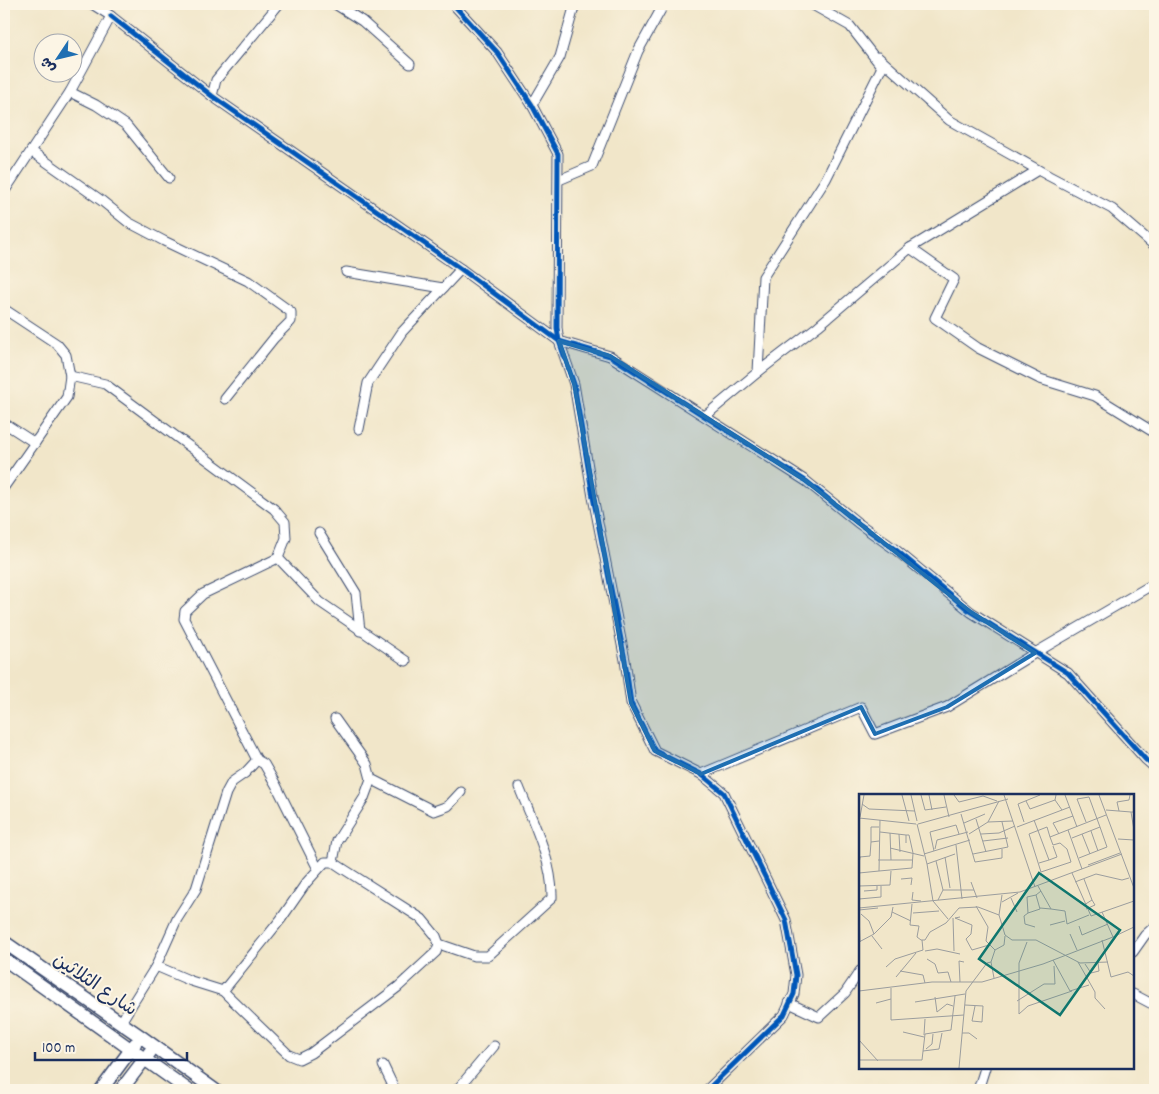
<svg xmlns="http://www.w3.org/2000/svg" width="1159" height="1094" font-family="Dekko,'Playpen Sans Arabic',sans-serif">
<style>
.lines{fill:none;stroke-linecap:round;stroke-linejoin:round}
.street-casing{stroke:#3b4a6e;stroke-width:11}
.secondary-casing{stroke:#3b4a6e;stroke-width:15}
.street{stroke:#fff;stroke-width:9}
.secondary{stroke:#fff;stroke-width:12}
.cycleway-casing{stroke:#fcf5e5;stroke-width:8}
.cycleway{stroke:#0057b8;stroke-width:5}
.marked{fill:#1f6fb2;fill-opacity:0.2;stroke:#1f6fb2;stroke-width:4;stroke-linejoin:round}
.labels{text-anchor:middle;stroke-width:4;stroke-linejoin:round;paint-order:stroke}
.street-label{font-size:19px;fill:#1b2f5e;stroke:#fcf5e5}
.inset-road{fill:none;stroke:#9b9d9e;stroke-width:1}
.view{fill:#0f766e;fill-opacity:0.15;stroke:#0f766e;stroke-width:2.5}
.inset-edge{fill:none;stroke:#1b2f5e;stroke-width:2.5}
</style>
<rect width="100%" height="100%" fill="#fcf5e5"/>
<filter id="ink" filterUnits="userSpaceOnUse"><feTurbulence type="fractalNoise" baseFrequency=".02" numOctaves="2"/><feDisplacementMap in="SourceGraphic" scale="10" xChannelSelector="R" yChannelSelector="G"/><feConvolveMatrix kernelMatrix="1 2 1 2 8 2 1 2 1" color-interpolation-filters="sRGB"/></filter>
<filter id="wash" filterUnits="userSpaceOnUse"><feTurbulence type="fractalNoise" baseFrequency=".0096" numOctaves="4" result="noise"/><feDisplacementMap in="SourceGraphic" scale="20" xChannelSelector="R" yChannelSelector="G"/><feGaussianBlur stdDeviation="1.12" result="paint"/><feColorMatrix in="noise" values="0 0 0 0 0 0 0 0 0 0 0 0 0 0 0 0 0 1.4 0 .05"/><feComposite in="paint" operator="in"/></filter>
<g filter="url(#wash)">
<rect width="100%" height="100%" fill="#f1e6c9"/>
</g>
<g filter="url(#ink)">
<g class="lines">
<g class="street-casing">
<g id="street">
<path d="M335,4L362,21L410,64"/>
<path d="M453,4L497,52L532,105L558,154L557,328L559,341L574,384L593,497L625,660L631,703L655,751L701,774L724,793L786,920L796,975L794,994L784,1015L707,1090"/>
<path d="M111,16L212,96L461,269L559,341L610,356L806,481L858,523L896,550L971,612L1068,673L1146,760L1155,768"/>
<path d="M878,57L949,120L1049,176L1112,209L1155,246"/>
<path d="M70,92L96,105L126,125L169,178"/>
<path d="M212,96L216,80L279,4"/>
<path d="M532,105L560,57L575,4"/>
<path d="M31,151L102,201L128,222L164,241L248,281L291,312V321L274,338L225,399"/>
<path d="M559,180L592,166L638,51L664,4"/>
<path d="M4,192L70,92L111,16L92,4"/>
<path d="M910,248L1038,170"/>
<path d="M346,272L443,288"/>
<path d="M4,309L57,344L66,355L70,376L67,397L4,487"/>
<path d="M758,372L818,326L910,248L954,279L935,318L978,348L1040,379L1095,396L1155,433"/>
<path d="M70,376L105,384L274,509L285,522L286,538L278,558L203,594L185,611L184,619L257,760"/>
<path d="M705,416L758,372L763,277L826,179L882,67L850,26L811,4"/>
<path d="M4,423L35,443"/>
<path d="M359,429L368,383L402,332L461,269"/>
<path d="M319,533L356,593L360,631"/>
<path d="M278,558L320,602L406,661"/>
<path d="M701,774L861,707L875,734L947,707L1035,653L1155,583"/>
<path d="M371,779L434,811L448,806L461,792"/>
<path d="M333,862L337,841L364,798L371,779L367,764L335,719"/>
<path d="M439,944L474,956H488L552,898C553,861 532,820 519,787"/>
<path d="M1133,952L1145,935L1155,926"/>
<path d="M156,966L191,981L223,991L281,919L306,883L325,862H333L342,868L422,919L436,936L439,944L436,952L398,987L311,1053L299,1059L289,1055L223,991"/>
<path d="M1133,994L1150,1003H1155"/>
<path d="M789,1003L819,1017L845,993L860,971"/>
<path d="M121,1022L156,966L177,919L196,889L226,793L232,782L245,773L257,760L264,764L276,785L318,869"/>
<path d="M383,1065L395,1090"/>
<path d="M457,1090L494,1046"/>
<path d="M978,1090L985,1068"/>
</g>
</g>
<g class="secondary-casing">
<g id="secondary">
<path d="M4,942L140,1036L215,1090"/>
<path d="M4,959L188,1090"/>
<path d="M101,1090L135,1044"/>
<path d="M121,1090L150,1052"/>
</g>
</g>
<use href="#street" class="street"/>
<use href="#secondary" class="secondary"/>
<g class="cycleway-casing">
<g id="cycleway">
<path d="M453,4L497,52L532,105L558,154L557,328L559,341L574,384L593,497L625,660L631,703L655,751L701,774L724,793L786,920L796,975L794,994L784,1015L707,1090"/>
<path d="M111,16L212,96L461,269L559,341L610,356L806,481L858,523L896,550L971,612L1068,673L1146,760L1155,768"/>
</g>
</g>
<use href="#cycleway" class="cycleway"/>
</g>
</g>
<path class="marked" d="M559,341L610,356L806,481L971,612L1035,653L947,707L875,734L861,707L701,774L655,751L631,703L574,384Z"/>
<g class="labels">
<g class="street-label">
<text transform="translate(96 983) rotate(34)" y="7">شارع الثلاثين</text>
</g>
</g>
<g transform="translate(859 794)">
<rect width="275" height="275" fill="#f1e6c9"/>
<path class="inset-road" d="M43,1L50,27M52,1L58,27M62,1L66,16L87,13M70,1L73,16M85,1L90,23M95,1L100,8L124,2L138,7M145,1L176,93M197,1L196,6L203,16M206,1L218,33M240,1L275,94M167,7L171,15L196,6M3,10L10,15L56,17M247,16L272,18M260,17L258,8L270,6L271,1M275,18H272L275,36M102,20L116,68L143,64V55M1,23L5,1M0,24L57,30M117,25L127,58M21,26L20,77L53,74L54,59L50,41H47M175,26L190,66L180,69M129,28L140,7M165,28L159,10L181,1M105,29L126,20M58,30L68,70L96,60M59,30L149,5M158,33L211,13M209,36L223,75M232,37L239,57M21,38L47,41V49M31,39L32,66M40,40L41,58M110,40L129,28L154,27M122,40L140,39L156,32M200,40L194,29L214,22M223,40L231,60M191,43L194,51L201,49L208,55L212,68L182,78L170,40L188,33L191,43L247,21M213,44L241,33L230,3L218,5L227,28M259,45L275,46M124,47L149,44M12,48V33H20M97,51L103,105M31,54L65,62M76,55L78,46L109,38M75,57L71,38L97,31L100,40M65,60L111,46M114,60L149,53L143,28M86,63L91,94M220,64L248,53L241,33M19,66H53M190,66L198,63L194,52M77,67L84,96M0,70L1,63L11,62L12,48L20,47M68,70L74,107L89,125M229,71L261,59M0,79L20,77M213,79L232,122L275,107M42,85L53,84L52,91M112,88L118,104M216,88L237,80L263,86L270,84M0,92L31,91L32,77M179,92L192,115L181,114M5,97L18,96V92M54,98L53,106L62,107M177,101L168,103L169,119L181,115L177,101L182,97M152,104L158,118M0,105L22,103V92M79,106L84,96H115M143,108L159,99M53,110L51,131L60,132L58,143L62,146H66L71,138L87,129L100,114L119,113L140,121L146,141L153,146H177L221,169L249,168M225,111L233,106L225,85M117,112L129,133L127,147L136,156M0,114L161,98L263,60M192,115L206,117L208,130L230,121M227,115L236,111L233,106M0,116L19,114M0,117L1,148M33,118L52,127M243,118L254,143L275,133M54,119L80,117M169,119L165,122L166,130L176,133M2,120L10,127L15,140M140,121L143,101M101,123L96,124L113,131L112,140L107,145L113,156L130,151M94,124L95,157M191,131L206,127M220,132L223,141L249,130M211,140L218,156M13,142L23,155M243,146L252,183L269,178L275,182M0,148L15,140L32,123L34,113M168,148L160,169V220L169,212L213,197M66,157L78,155L101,160M68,165L76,170L79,179L89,178L92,188M194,166L211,197L230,191M132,168L135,184M219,168L236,198V204L246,215M226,170L232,179L240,177L239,169M27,173L36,165L64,156L63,146M41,177L64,181L66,189M37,183L57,159M101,188L100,167L105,168M0,197L73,188H123L184,170L254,143M76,203L78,218L88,210L94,212M32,205V226L105,221M158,207L185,190H196L195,172M56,208L106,200M17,209L32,205V194M106,211L124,212L123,228L113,227L116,212M44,238L65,243M103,239H110L118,245M65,241L66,225M0,246L19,267M67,255L73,250L74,240M64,257L80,255L83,239M0,266H63L66,240L92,236L96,202M100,274L107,197L128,169L132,168L136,156L145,151L146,142"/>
<path class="view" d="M180,79L261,136L201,221L120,165Z"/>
<rect width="275" height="275" class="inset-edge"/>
</g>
<rect width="1159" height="1094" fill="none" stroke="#fcf5e5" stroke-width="20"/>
<g transform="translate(58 58) rotate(235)"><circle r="24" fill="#fcf5e5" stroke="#a2a6af"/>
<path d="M0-4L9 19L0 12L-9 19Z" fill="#1f6fb2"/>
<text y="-8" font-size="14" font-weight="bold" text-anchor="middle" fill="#1b2f5e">ش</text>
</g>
<path d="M35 1052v8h152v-8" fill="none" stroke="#1b2f5e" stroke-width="2.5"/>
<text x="42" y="1052" font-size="15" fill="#1b2f5e" stroke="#fcf5e5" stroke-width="4" paint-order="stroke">100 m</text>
</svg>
